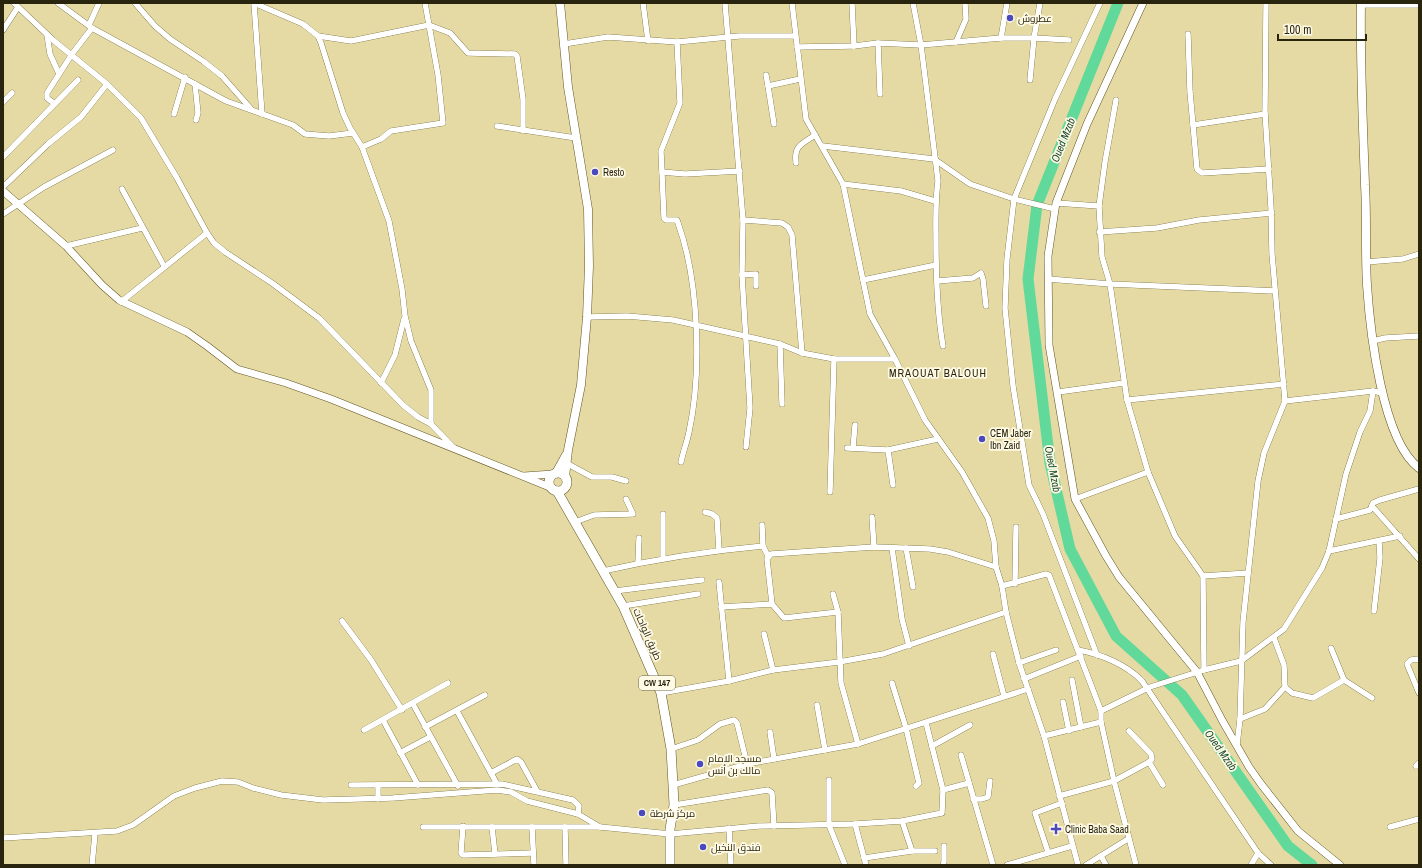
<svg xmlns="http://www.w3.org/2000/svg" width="1422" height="868" font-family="'Archivo Narrow',Cairo,sans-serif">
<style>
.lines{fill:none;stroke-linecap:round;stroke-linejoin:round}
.river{stroke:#61d99a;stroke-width:11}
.minor-casing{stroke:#615622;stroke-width:6}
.tertiary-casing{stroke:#615622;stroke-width:8}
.secondary-casing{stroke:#615622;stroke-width:9}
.primary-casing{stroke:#615622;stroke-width:10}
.minor{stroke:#fff;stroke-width:5.5}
.tertiary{stroke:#fff;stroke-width:7}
.secondary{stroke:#fff;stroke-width:8}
.primary{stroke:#fff;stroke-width:9}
.poi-dot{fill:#4a49bf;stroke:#fffae5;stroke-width:1.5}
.labels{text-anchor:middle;stroke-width:3.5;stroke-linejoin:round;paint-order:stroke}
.shield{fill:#fffae5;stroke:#68644e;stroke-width:1}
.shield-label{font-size:9px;font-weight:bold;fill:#28240e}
.poi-label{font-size:10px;fill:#28240e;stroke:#fffae5;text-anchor:start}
.street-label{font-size:10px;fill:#28240e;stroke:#fffae5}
.water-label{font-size:11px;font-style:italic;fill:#1d4d34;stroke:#fffae5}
.neighbourhood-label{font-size:11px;letter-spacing:1px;fill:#28240e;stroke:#fffae5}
</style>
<rect width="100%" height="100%" fill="#e5daa3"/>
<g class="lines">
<path class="river" d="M1118,3L1037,205L1028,279L1050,463L1070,549L1116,636L1182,695L1288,846L1312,865"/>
<g class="minor-casing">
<g id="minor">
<path d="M14,3L53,40L107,84L141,118L177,178L207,233L214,243L225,252L272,283L319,318L403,405L418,417L431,424"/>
<path d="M58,3L92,28L226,101L293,125L305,134L329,136L353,133"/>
<path d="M135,3L155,26L170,39L203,61L222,76L252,110"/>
<path d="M254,3L303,24L318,36L321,43L343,113L350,128L362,147L389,221L402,289L405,316L411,341L431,390V424L454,448"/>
<path d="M254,3L262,114"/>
<path d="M643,3L648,41"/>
<path d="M725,3L743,220L742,275L750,408L746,447"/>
<path d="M792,3L806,119L843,184L870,314L895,359"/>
<path d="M852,3L854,46"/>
<path d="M913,3L921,45L938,181C935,202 936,221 936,242C936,277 937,312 943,346"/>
<path d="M1361,5H1419"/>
<path d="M89,25L99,3"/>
<path d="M3,30L18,7"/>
<path d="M1188,34L1190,92L1197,169L1202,173L1269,169"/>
<path d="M47,35L50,54L59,74"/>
<path d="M318,36L351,41L429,25L450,33L468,53L515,54L517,56L523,99V131"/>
<path d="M1001,38L1007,3"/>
<path d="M677,42L680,103L661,151L664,218L666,220H677L678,223C699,281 702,372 689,432C687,442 683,452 681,462"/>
<path d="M956,42L966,19L965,3"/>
<path d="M878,43L880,94"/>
<path d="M564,44L608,37L677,42L739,36H795"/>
<path d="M797,47L854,46L878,43L921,45L1001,38H1034L1069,40"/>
<path d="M766,75L768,86"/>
<path d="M1030,80L1034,38L1040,3"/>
<path d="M195,84L198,113L196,120"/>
<path d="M3,102L12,93"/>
<path d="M55,104L47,98V93L72,54L92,28"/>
<path d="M174,114L185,77"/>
<path d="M774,124L768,86L800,79"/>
<path d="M1193,125L1265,114"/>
<path d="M497,126L576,138"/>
<path d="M823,146L934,159L970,184L1014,199L1055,209"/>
<path d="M362,147L381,139L391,131L443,123L438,75L425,3"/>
<path d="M3,157L78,80"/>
<path d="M796,163C794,145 801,145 815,135"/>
<path d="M662,172L685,174L740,171"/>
<path d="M843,184L901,191L935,201"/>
<path d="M3,187L48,144L81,117L107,84"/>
<path d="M122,189L164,266"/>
<path d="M1056,203L1099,206L1102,257L1110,284L1275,291"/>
<path d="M1099,206L1105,162L1116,100"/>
<path d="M3,214L44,187L113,150"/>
<path d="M743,220L782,223L788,227L792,235L802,353"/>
<path d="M1099,232L1157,228L1199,220L1272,213"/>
<path d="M66,246L142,228"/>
<path d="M1366,262L1403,259L1419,254"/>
<path d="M742,275L756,274V286"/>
<path d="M1048,279L1110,284L1127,400L1148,472L1175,536L1203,576L1204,670"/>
<path d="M863,280L936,265"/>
<path d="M937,281L973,278L981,273L983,279L986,306"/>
<path d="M121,302L207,233"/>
<path d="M587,317L627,316L673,320L780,344L802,353L834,359H895L925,420L962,472L988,518L994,541L996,567L1002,586L1006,612L883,654L839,662L773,670L729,681L661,693"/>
<path d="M1373,341L1385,338L1419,336"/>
<path d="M780,344L782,404"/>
<path d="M381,383L395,355L404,319"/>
<path d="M1058,392L1124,383"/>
<path d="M1127,400L1284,384"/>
<path d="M1285,401L1373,391L1382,393"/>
<path d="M847,448L888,450L938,439"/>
<path d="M853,448L855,425"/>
<path d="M888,450L893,485"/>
<path d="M566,463L592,477H612L626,481"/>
<path d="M830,492L834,359"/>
<path d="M1075,499L1148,472"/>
<path d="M1372,506L1419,559"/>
<path d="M705,512L712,514L717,518L719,550"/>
<path d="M872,517L874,547"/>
<path d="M1336,519L1370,510L1373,503L1380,500L1419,489"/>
<path d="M575,522L594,515L633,514L626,499"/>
<path d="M762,525L763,546L768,556"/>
<path d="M892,548L902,619L909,646"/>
<path d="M906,548L913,587"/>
<path d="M1329,551L1400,536"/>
<path d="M663,558V514"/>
<path d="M638,563L639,538"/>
<path d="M603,571C656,559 709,551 763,546"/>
<path d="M1203,576L1248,573"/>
<path d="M719,582L729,681"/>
<path d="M1015,584L1016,527"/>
<path d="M1002,586L1046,574L1049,575L1101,711"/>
<path d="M615,591L702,580"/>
<path d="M833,594L838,612L841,683L858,744"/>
<path d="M772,604L767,559L771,554L874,547L930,549L948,552L996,567"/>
<path d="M623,606L698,594"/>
<path d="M721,607L772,604L784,618L838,612"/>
<path d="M1374,611L1380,558L1379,541"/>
<path d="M1006,612L1019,663L1044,736L1078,865"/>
<path d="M342,621L371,660L402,710"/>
<path d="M764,634L773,670"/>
<path d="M1331,648L1344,680L1372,698"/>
<path d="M1078,650C1101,654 1127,665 1142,681L1258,853L1271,865"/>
<path d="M993,654L1004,696"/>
<path d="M1097,655L1043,514L1029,485L1013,386L1005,308L1007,259L1014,199L1055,99L1100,3"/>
<path d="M1419,659L1411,660L1407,664L1419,693"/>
<path d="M1019,663L1056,650"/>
<path d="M1024,679L1081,656"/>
<path d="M1072,680L1081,727"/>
<path d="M892,683L906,728L918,779L919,783L916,786"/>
<path d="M1285,687L1292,693L1313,698L1344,680"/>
<path d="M1063,702L1069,731"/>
<path d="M413,704L458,786"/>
<path d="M817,705L825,750"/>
<path d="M457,711L497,784"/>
<path d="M1240,719L1265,709L1285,687L1284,665L1274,638"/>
<path d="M383,720L418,785"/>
<path d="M425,727L485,695"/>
<path d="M364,730L448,683"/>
<path d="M770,732L774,759"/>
<path d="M1044,736L1101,722"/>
<path d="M1237,745L1240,719L1243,622L1258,481L1264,453L1285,401L1272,254L1271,208L1265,112L1266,3"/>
<path d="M932,746L970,725"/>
<path d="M671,749L698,740L720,724L734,720L737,723L747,764"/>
<path d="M400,753L430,737"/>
<path d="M961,755L993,865"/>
<path d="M1149,762L1163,785"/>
<path d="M1416,766L1419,763"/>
<path d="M491,773L517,759L521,762L537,791"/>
<path d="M829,780V825L845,865"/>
<path d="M351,785L502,784L573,800L579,806L578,814"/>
<path d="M378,785V799"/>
<path d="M673,785L747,764L858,744L1028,689"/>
<path d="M943,790L969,783"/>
<path d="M1059,796L1114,781L1149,762L1152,759L1151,754L1129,731"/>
<path d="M973,799H982L988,797L990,781"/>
<path d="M674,805L768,790L772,793L774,826"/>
<path d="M902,821L912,851"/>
<path d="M855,824L866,865"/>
<path d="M463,826L461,853L463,855L533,853"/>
<path d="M423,827H600L670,834L759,826L855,824L902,821L942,813L943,790L926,723"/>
<path d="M492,827L495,854"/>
<path d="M532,827L534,865"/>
<path d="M565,827L566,865"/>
<path d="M1390,827L1419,819"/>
<path d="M729,828L731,865"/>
<path d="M3,838L117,831L133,825L174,796L195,788L222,781L238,782L253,788L281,795L323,800L393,798L497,790L511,792L527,801L578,814L600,827"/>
<path d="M1048,852L1035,813L1062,803"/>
<path d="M1101,856L1106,865"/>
<path d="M864,858L912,851H935"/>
<path d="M92,865L95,834"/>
<path d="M943,865L944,862V846"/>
<path d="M1007,865L1072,846"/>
<path d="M1086,865L1128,839"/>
<path d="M1136,865L1114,781L1101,722V711L1150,687L1204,670L1241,661L1284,629L1322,568L1329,551L1346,474L1360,432L1370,411L1373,391"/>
<path d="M1251,865L1258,853"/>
</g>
</g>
<g class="tertiary-casing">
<g id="tertiary">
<path d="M1143,3L1087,124L1056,203L1048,256L1049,345L1075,499L1106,556L1119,577L1197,672L1222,720L1249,767L1261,784L1298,831L1340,865"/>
<path d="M3,191L66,246L102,285L119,300L187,332L207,346L237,369L286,383L331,399L552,488"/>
<path d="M524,476L553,474"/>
</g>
</g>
<g class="secondary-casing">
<g id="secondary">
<path d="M560,3L568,87L588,209L589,266L587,317L581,385L568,450L565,477"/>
<path d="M1361,3C1360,64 1363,124 1365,185C1367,218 1365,252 1367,285C1370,330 1382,441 1419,468"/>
<path d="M556,473L566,455"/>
</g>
</g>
<g class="primary-casing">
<g id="primary">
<circle cx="558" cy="482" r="9"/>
<path d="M557,491L623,606L661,693L671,749L673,785L674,805L670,829V865"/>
</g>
</g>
<use href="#minor" class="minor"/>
<use href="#tertiary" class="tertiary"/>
<use href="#secondary" class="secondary"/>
<use href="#primary" class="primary"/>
</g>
<g class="poi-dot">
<circle cx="1010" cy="18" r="4"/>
<circle cx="595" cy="172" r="4"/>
<circle cx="982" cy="439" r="4"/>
<circle cx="700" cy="764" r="4"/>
<circle cx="642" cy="813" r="4"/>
<path d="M1054 823h4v4h4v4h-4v4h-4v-4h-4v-4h4z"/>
<circle cx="703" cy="847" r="4"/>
</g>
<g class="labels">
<rect class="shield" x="639" y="676" width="36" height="14" rx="3"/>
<g class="shield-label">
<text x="657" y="686">CW 147</text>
</g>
<g class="poi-label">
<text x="1018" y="22">عطروش</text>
<text x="603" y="176">Resto</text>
<text x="990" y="437">CEM Jaber<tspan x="990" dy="12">Ibn Zaid</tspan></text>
<text x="708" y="762">مسجد الإمام<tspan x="708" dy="12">مالك بن أنس</tspan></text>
<text x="650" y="817">مركز شرطة</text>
<text x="1065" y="833">Clinic Baba Saad</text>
<text x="711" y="851">فندق النخيل</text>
</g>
<g class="street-label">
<text transform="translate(648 634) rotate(66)" y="4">طريق الواحات</text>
</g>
<g class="water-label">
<text transform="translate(1063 140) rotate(-68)" y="4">Oued Mzab</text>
<text transform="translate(1053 469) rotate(79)" y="4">Oued Mzab</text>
<text transform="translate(1221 750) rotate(55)" y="4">Oued Mzab</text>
</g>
<g class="neighbourhood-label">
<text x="938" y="377">MRAOUAT BALOUH</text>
</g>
</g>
<rect width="1422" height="868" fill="none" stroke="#28240e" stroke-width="8"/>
<path d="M1278 34v6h88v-6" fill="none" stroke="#28240e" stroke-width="2"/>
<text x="1284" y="34" font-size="12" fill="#28240e" stroke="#fffae5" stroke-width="3" paint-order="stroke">100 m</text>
</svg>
